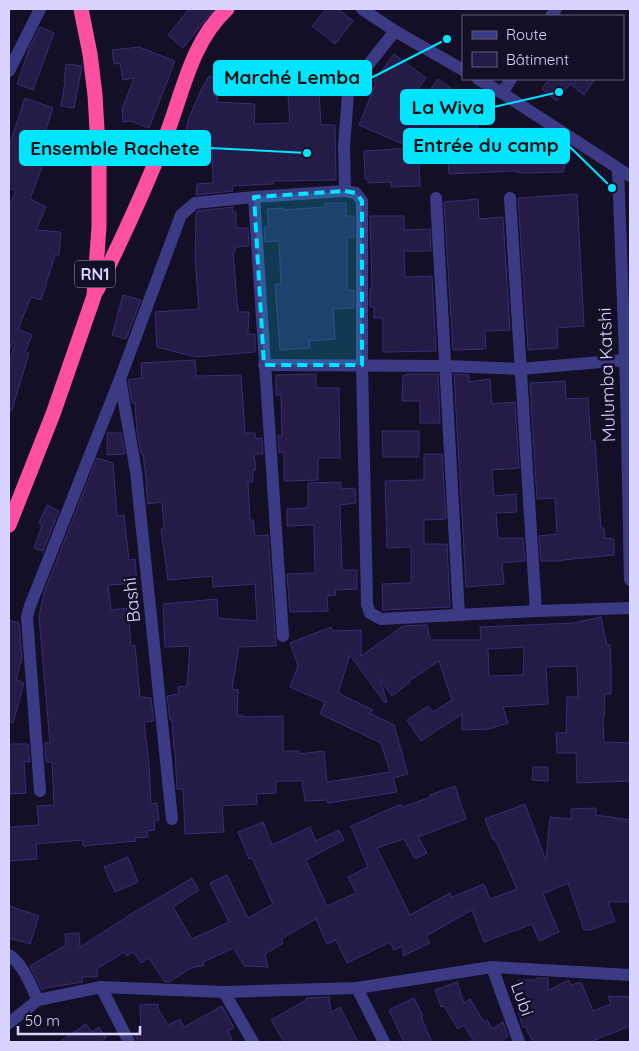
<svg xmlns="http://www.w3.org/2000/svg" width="639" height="1051" font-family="Quicksand,sans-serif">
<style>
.building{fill:#241b47;stroke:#3b2d73;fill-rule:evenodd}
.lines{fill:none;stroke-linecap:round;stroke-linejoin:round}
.minor{stroke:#3d3a85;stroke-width:12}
.highway{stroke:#ff4fa3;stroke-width:15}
.marked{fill:#00e5ff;fill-opacity:0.2;stroke:#00e5ff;stroke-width:4;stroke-dasharray:10 6;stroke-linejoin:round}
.labels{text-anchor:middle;stroke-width:5;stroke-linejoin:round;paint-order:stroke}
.shield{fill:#130f26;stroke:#9e99be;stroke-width:1}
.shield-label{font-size:16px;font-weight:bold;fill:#d9d4ff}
.street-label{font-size:18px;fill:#d9d4ff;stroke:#130f26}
.leader{fill:none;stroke:#00e5ff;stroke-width:2}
.callout-dot{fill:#00e5ff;stroke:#130f26;stroke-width:2}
.callout{fill:#00e5ff;stroke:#00e5ff;stroke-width:2}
.callout-label{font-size:19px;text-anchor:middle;font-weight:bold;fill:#111}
</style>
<rect width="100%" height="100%" fill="#130f26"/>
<g class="building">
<path d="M189,9H214L183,48L168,35Z"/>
<path d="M326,9H338L353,21L335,44L312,26Z"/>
<path d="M40,27L54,33L33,90L17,84L30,46Z"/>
<path d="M139,47L175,61L149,128L131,121L123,122L122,109L134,78L123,80L120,63L114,64L112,50Z"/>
<path d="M394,54L426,78L397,117L469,118L430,90L438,79L484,112L469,147L519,146L520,140L569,152L563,172L521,173L515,171L449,174L448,162L419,164L420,186L391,187V182L368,183V179H365L364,151L412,148L359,125L376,83L374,81Z"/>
<path d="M66,64L82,66L74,108L61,106L65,82H64Z"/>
<path d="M209,76L220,81L213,95L218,97L216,102L255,104L254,124L290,123L288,95L319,92L321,125H335L336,180L273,181V184L232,186L233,191L196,195L197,184L213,183L212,143L185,137L188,120L201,90Z"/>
<path d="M549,79H595L584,95L570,84L557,101L542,89Z"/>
<path d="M25,98L53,108L37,156L45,159L30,199L46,207L36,230L61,232L59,255H55L41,300L31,297L18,329L32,335L25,352L29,353L12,410L9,409V363L15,343L13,342L9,351V206L16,191L9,188V146Z"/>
<path d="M577,194L584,326L557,328L558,348L528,350L518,198Z"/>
<path d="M478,199L479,219L503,217L510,330L485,331L486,349L453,350L444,202Z"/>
<path d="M325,203H346V216H354V237H347V290H354V308L333,309L335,339L309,341L310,348L280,350L275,284H281L279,241L265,242L264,227H269L267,209L283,208V210L326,207Z"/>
<path d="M233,207V212H236V228H248L249,246L235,247V252H233L238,312H249L248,334H255V352L196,357L157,347L155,312L199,309L195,259L196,213L198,211Z"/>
<path d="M370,216H404V230L430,229L431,251H404L405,277L432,276L436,351L383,352V318H374V307H370V289H372Z"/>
<path d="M123,295L141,300L126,339L112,335Z"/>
<path d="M195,360L196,376L241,375L245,433H255L256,439L262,438L263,454H254L256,470H253V482H248L250,520H253L255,536L268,535L276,646L239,647L232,689L238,690L237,715L248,717L283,716V751H299V754L324,751L327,782L390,772L381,743L320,714L325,702L290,687L298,666L290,643L331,627L333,631L361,630V656L403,626L427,625L430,640H481L480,627L573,623L601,617L607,645H610L611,665V694H605L604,716H603L604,742L630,743V781L577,783L576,753H557L556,733H566L567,697H578L577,666L546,667L548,704L503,707L508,723L489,729L462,730V714L421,741L407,720L428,706L433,712L452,700L439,661L409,681L410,682L392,696L380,679L387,702L385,703L350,655L338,693L373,710L369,713L394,725L408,774L393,778L397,792L328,803L327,800L305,801L302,781H276V793L256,794L257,804L222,806L224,832L185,834L183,789H177L175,750H174L172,720H170L167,696L179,694L178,687L187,686L190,646L165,647L163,604L217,599L218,618L257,621L255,584L213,587L212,576L168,580L161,529H164L162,502L148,504L146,486H147L143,454H141L137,432L135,403H132L128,380L142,378L141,363ZM524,647L523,675L489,676L488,649Z"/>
<path d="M316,374V388H339L340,458H318V480L284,481V452L279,453L278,436H282L281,395H276V375Z"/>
<path d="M408,374H438L440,423H420V401H402L403,376Z"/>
<path d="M454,374L469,375V382L490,379L492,404L515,402L519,468L492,470L494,496L516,494L517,512L496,513L498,538H523L525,561L502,563L504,584L466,587Z"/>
<path d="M565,381L566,399L588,398L591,441H595L601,528H604L605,538L614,539V555L563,560V561H541L539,536L557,534L555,498L537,499L530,383Z"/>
<path d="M382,431H419V457H383Z"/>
<path d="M107,433H121L125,454L107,455Z"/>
<path d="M424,454H442L446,519L424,520V544H447L450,607L383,610L382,584L411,583V547L387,548L385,481L424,480Z"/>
<path d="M97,458L113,463L117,516L124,515L129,560L135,559L137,583L108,585L111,610L128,608L131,646L135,645L140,697L151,698L154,721L144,722L149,764L151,804L157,803L159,820L154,821L155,830L147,831L148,837L135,838L136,841L83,846L82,840L36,844L37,859L9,861V827L39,825L37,806L54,805L52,762H46L45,743H50L39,616L45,590Z"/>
<path d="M341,482V489L355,488L356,503L340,505L342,570H357V589L335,590L336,595L327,596L328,611L290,612L287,574L315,573L314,525L287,526V509L308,508V483Z"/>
<path d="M47,505L59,511L43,551L34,548L42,525L39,523Z"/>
<path d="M9,620L19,623L22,658L16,679L24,683L13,723L9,722Z"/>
<path d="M9,744H28L30,762H24L26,793L10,794Z"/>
<path d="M533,767H548V781L532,780Z"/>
<path d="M455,786L466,819L418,837L427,853L415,859L404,839L377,848L410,915L450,893L452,897L484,884L490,899L517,889L495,839L493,840L485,819L525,804L546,861L550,817L571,819V809L596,808V815L630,820V902H608L615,921L590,930H584L568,883L543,894L559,932L539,941L532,924L484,942L472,910L426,936L430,943L403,956V946L394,950L390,942L347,963L336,940L327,944L316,919L281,939L283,943L265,954L268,967L244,966L234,948L203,962L204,966L193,967L169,982L164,981L149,958L141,963L133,952L127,956L124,952L97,969V977H82L83,982L45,988L42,990L30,966L66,945L65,934L79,933L80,947L133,913L192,878L199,890L173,907L192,939L229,922L210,883L227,875L248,918L273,904L252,858L249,859L238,832L263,822L272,845L310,827L316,841L339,830L344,840L306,860L327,906L356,893L348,877L368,867L351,826L401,804L402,807L431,797L430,795Z"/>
<path d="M128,857L138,882L115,892L104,867Z"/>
<path d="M9,906L39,916L30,944L9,938Z"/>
<path d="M536,978H548V991L568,980L571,985L581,982L593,1011L611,1004L608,996L630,997V1026L590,1042H533L525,1026L523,1028L517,1007L519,1006L518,980H536Z"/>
<path d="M457,982L464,1003L470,999L484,1022L487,1020L492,1029L503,1022L508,1036L500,1042H469L473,1040L464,1025L458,1029L444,1006L441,1007L435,990Z"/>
<path d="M329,997L331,1012L340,1007L358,1042H284L271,1020L306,1000V998Z"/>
<path d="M414,998L423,1016L421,1017L432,1042H404L389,1010Z"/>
<path d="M158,1004V1009L168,1025L180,1019L184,1027L222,1006L234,1028L228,1031L233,1042H139L134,1034L141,1030L140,1005Z"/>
<path d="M86,1024L92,1032L99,1027L106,1038L100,1042H59Z"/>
</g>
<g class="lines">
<g class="minor">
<path d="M362,9L395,31L463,70"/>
<path d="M551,16L556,9"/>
<path d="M9,71L40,9"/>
<path d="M478,79L502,93L630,176"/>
<path d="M502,93L511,79"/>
<path d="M618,169L626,385L630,580"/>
<path d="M345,191L344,146L348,95L353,84L395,31"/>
<path d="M254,197L283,636"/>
<path d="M436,198L459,615"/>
<path d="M510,198L536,611"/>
<path d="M264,365L446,366L520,369L624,360"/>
<path d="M120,379L136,472L172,819"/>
<path d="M40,791L27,617L30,606L120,379L181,215L195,203L254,197L345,191L356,193L362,201V365L367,604L370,613L381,619L536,611L630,608"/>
<path d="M9,955C24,965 30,985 38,1000"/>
<path d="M492,967L519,1042"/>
<path d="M101,987L129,1042"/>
<path d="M357,988L384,1042"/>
<path d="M224,992L253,1042"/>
<path d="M9,1023L38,1000L101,987L224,992L357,988L492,967L630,975"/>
</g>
<g class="highway">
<path d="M97,290C121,241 144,192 164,141C182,97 190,43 227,9"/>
<path d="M9,525L53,414L94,296L99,227V164L95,95L90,54L81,9"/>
</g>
</g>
<path class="marked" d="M345,191L356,193L362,201V365H264L254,197Z"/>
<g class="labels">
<rect class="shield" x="75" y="260.5" width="40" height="27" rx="4"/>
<g class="shield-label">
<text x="95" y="280">RN1</text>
</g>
<g class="street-label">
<text transform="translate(607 375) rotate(-92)" y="6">Mulumba Katshi</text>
<text transform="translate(132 600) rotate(-96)" y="6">Bashi</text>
<text transform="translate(522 999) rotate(70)" y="6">Lubi</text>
</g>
</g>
<path class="leader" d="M447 39L371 78M559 92L494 107M612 188L569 146M307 153L210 148"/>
<g class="callout-dot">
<circle cx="447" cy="39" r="5"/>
<circle cx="559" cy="92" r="5"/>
<circle cx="612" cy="188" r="5"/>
<circle cx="307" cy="153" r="5"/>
</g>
<g class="callout">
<rect x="214" y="61" width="157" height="34" rx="5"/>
<rect x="401" y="90" width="93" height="34" rx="5"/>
<rect x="404" y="129" width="165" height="34" rx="5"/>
<rect x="20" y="131" width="190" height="34" rx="5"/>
</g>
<g class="callout-label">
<text x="292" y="84">Marché Lemba</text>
<text x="448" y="114">La Wiva</text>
<text x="486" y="152">Entrée du camp</text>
<text x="115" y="155">Ensemble Rachete</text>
</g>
<rect width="639" height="1051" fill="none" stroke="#d9d4ff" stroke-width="20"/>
<rect x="462" y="15" width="162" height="65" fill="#130f26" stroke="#625e7d"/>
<rect x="472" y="31" width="25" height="8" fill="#3d3a85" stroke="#625e7d"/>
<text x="506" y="40" font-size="15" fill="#d9d4ff">Route</text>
<rect x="472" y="52" width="25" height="15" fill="#241b47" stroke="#625e7d"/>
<text x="506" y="65" font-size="15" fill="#d9d4ff">Bâtiment</text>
<path d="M18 1026v8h122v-8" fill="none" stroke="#d9d4ff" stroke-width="2.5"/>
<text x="25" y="1026" font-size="15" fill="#d9d4ff" stroke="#130f26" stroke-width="4" paint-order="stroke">50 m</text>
</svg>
